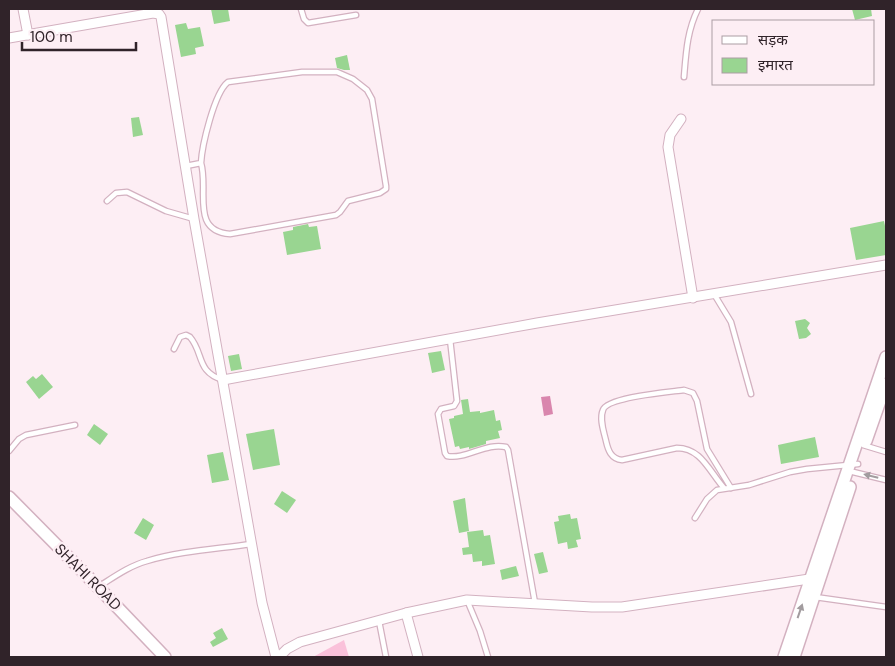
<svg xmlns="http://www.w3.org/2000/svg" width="895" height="666" font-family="'DM Sans','Noto Sans Devanagari',sans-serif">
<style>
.green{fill:#fac1da}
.water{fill:#d986ad}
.building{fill:#99d591}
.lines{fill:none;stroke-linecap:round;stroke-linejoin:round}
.lane-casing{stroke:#d3b1c0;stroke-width:7}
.street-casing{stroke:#d3b1c0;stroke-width:11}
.secondary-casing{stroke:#d3b1c0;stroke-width:14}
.lane{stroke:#fff;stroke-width:4.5}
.street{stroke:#fff;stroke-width:9}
.secondary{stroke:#fff;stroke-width:11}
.oneway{fill:#a29c9f}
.labels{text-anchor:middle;stroke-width:5;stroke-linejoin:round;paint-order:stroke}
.street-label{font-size:15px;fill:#302329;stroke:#fdeef4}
</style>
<rect width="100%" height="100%" fill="#fdeef4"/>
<path class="green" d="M344,640L349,657H313Z"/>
<path class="water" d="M550,396L553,414L544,416L541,397Z"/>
<g class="building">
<path d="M211,9H228L230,21L214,24Z"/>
<path d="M852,9H871L872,16L855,20Z"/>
<path d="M186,23L188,29L200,27L204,46L195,48L196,54L181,57L175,25Z"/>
<path d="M347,55L350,70H344L337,68L335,58Z"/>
<path d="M139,117L143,135L133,137L131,118Z"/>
<path d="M884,221L886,231V255L856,260L850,228Z"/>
<path d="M308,224L309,227L317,226L321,249L287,255L283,232L293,230V227Z"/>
<path d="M805,319L810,323L807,328L811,334L806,338L799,339L795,321Z"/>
<path d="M441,351L445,370L432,373L428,353Z"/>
<path d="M239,354L242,369L231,371L228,356Z"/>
<path d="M42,374L53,387L39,399L26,382L33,376L36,379Z"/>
<path d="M468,399L470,412L480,411V413L494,410L496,421L500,420L502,430L498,431L500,438L486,441V444L469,449V447L460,449L459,446L455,447L449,419L454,418V416L463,414L461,400Z"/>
<path d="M94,424L108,434L100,445L87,435Z"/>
<path d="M274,429L280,465L253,470L246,434Z"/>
<path d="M815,437L819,457L781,464L778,445Z"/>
<path d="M223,452L229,480L212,483L207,455Z"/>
<path d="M282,491L296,500L287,513L274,504Z"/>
<path d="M465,498L469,531L459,533L453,501Z"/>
<path d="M570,514L571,519L577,518L581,539L576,540L578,547L568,549L567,542L558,544L554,522L559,521L558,516Z"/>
<path d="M143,518L154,525L146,540L134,533Z"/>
<path d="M483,530L484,536L490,535L495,564L482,566V561L473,562L472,554L463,555L462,548L469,547L467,532Z"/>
<path d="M543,552L548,572L539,574L534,554Z"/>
<path d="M516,566L519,576L502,580L500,570Z"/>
<path d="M222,628L228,639L213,647L210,642L216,638L213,633Z"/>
</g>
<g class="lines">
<g class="lane-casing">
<g id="lane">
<path d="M301,9L304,19L308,23L356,15"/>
<path d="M684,77C686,53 687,31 698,9"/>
<path d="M186,166L201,163C209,190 190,231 230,234L336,215L340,212L348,201L380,193L386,189V186L372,99L367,90L353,79L337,72H302L228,82C214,93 202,146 201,163"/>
<path d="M107,201L116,193L127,192L166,211L194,219"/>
<path d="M714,294L731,322L751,394"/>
<path d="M450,339L457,401L454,406L441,409L438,414L445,453L447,456C466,460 486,442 506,447L508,450L535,603"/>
<path d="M174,349L180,337L186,335L190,337C204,353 196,372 223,380"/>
<path d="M863,445L886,452"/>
<path d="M9,451L19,439L26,435L75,425"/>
<path d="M849,471L886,480"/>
<path d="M724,488C709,471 701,448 677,448L622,460C611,459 608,450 606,441C604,432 599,419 603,410C607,397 670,392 684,390L693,393L697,401L707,449L731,488"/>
<path d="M695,518L707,499L717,490L749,485L790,472L807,469L858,464"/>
<path d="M98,587C114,577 129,566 147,561C180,551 217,549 251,544"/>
<path d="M815,597L886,607"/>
<path d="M467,600L480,631L488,657"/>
<path d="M379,621L386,657"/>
</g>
</g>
<g class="street-casing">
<g id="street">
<path d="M23,9L28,35"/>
<path d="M9,38L153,13L159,14L161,17L194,219L262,603L276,657"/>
<path d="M681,119L670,135L668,147L693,298"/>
<path d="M223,380L537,323L886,265"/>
<path d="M406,613L418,657"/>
<path d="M279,657L287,649L300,642L406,613L467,600L592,607H622L816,578"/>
</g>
</g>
<g class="secondary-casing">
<g id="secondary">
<path d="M866,441L886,384"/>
<path d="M9,497L98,587L165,657"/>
<path d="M784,657L886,357"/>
<path d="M794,657L850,487"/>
</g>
</g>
<use href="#lane" class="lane"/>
<use href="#street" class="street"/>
<use href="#secondary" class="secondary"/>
</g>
<defs><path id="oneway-solid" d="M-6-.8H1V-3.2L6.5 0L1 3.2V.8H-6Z" transform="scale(1.25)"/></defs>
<g class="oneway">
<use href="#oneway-solid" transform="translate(871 476) rotate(-166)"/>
<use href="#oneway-solid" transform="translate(800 611) rotate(-71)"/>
</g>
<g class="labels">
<g class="street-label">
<text transform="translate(88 577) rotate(45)" y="5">SHAHI ROAD</text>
</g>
</g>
<rect width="895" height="666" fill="none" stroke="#302329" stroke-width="20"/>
<rect x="712" y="20" width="162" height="65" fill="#fdeef4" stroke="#ab9da3"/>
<rect x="722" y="36" width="25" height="8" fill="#ffffff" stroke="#ab9da3"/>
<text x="758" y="45" font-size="15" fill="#302329">सड़क</text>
<rect x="722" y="58" width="25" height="15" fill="#99d591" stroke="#ab9da3"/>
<text x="758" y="70" font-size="15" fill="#302329">इमारत</text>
<path d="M22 42v8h114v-8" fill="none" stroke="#302329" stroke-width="2.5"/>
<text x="30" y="42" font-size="15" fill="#302329" stroke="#fdeef4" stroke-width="4" paint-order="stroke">100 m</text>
</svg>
